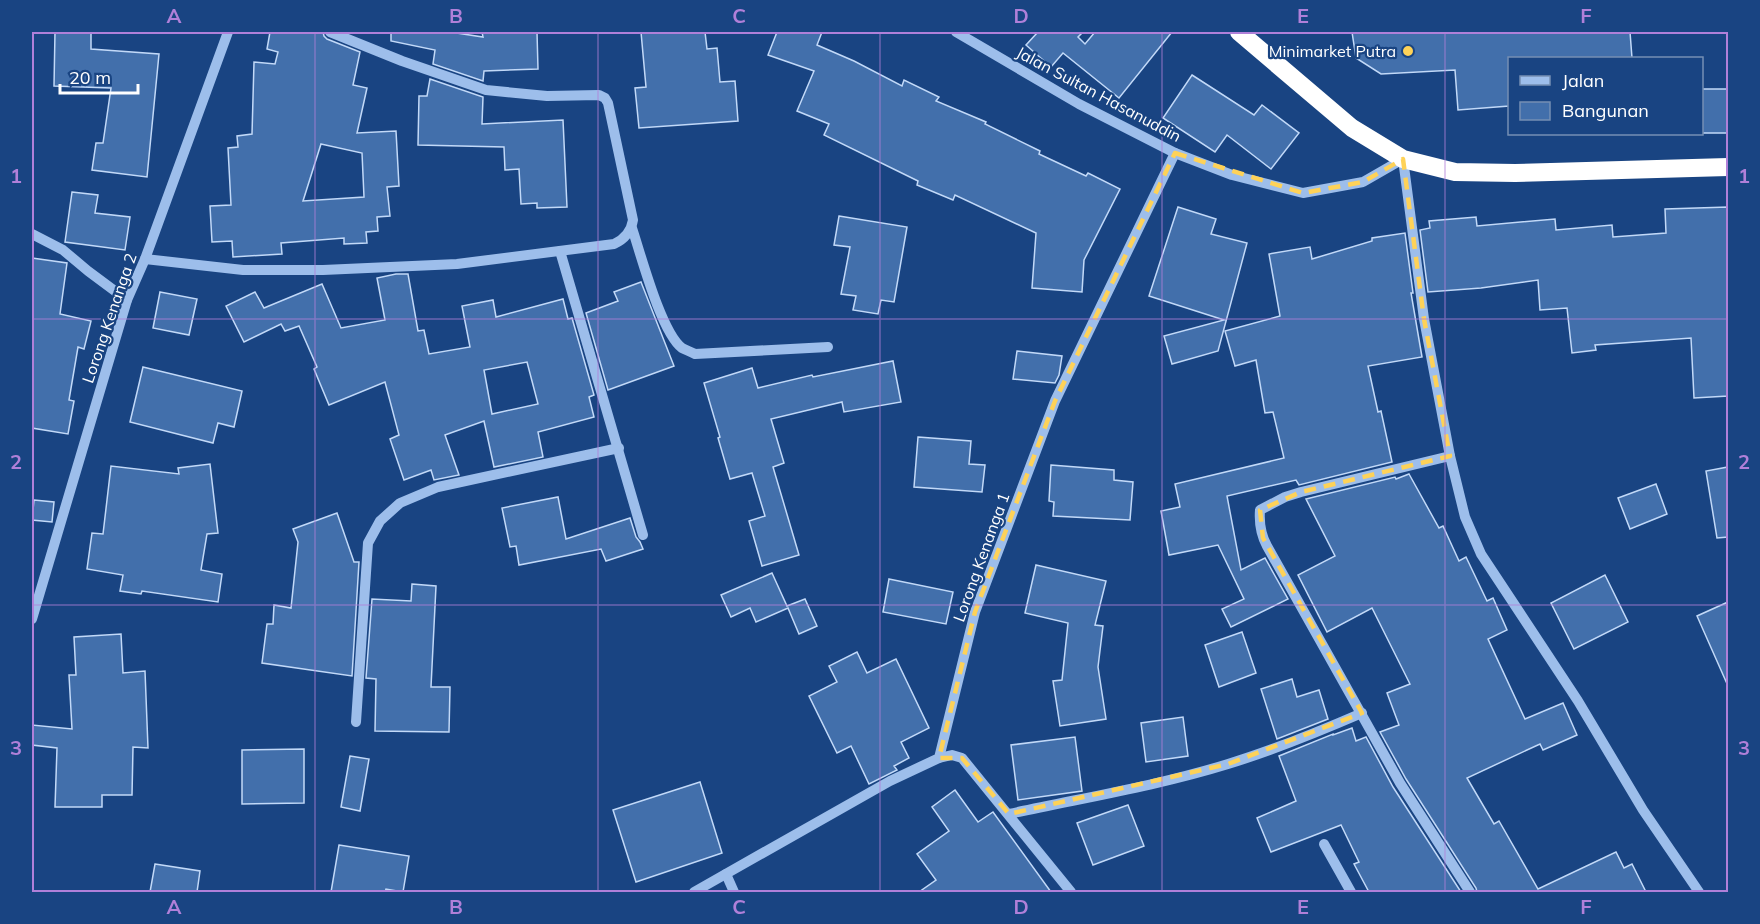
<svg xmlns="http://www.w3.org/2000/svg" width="1760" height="924" font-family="Mulish,sans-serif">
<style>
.building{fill:#426fab;stroke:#c2d9f8;stroke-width:1.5;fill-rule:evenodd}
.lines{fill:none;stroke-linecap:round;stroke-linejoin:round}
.minor{stroke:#9dbeeb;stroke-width:10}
.highway{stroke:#fff;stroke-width:18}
.marked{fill:none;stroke:#fed258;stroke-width:4.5;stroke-dasharray:12 8;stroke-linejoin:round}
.grid{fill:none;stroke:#b080d9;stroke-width:1.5;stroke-opacity:0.55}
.poi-dot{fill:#fed258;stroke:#194482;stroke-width:2}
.labels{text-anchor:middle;stroke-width:4.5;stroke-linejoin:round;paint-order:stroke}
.poi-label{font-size:16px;fill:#fff;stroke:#194482;text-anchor:end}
.street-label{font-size:16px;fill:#fff;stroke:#194482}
.neatline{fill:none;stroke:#b080d9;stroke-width:2}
.grid-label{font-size:20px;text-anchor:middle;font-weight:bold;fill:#b080d9}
</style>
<rect width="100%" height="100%" fill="#194482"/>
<g class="building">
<path d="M55,32H91V49L159,54L147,177L92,170L96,143H103L111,88L54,86Z"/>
<path d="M270,32H323L324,36L327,39L360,52L353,85L367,88L357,133L396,131L399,186L387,187L390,216L377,217L378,231L366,232L367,243L344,244V238L281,243L282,254L233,257L232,241L212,242L210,206L231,205L228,148L238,147L237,136L252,134L254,62L275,64L278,52L267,49ZM321,144L362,153L364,197L303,201Z"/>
<path d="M391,32H450L483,37L482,32H537L538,69L484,71L483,81L433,64L435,50L391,41Z"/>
<path d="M641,32H705L707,49L717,48L720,82L735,81L738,121L639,128L635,88L646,87Z"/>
<path d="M777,32H822L817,45L854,61L902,86L904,80L939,97L936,101L986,122L985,124L1040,151L1039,154L1086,176L1088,173L1120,189L1084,260L1082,292L1032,288L1036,233L955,195L953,200L917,185L918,181L824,135L829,124L797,111L814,71L768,55Z"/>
<path d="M1036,32H1083L1078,37L1085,44L1095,32H1172L1119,98L1063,53L1051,67L1026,45L1037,33Z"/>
<path d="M1352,32H1630L1632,58H1509V106L1458,110L1455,70L1381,74L1356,58Z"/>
<path d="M1192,75L1254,115L1262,105L1299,133L1271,169L1227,135L1215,152L1163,118Z"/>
<path d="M430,79L483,97L482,124L563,120L567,207L537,208V203L521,204L519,169L505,170L504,147L418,145L419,96H427Z"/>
<rect x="1701" y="89" width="27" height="44"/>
<path d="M72,192L98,195L95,213L130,217L125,250L65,242Z"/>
<path d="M1178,207L1216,219L1211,234L1247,243L1218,351L1172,364L1164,336L1224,320L1149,296Z"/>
<path d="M1728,207V396L1694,398L1691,338L1595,345L1596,350L1572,353L1567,308L1540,310L1538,280L1481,288L1428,292L1420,230L1430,228L1429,221L1476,217L1477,226L1555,219L1556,230L1612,225L1613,237L1666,233L1665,209Z"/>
<path d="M839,216L907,227L894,302L881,300L878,314L853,310L856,296L841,294L850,247L834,245Z"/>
<path d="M1405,233L1413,293H1411L1422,357L1368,366L1378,412L1381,411L1392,462L1299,485L1296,480L1227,496L1241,570L1265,558L1288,599L1231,627L1222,609L1244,599L1218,545L1169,555L1161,511L1180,507L1175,484L1284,458L1273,412L1265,413L1256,360L1235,366L1225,331L1280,316L1269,254L1310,247L1312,259L1372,241V238Z"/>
<path d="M32,258L67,263L60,314L91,321L84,349L78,347L69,400L74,401L68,434L32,428Z"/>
<path d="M396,274H408L418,331L424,330L429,354L470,347L462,306L493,300L496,317L563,299L568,319L572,318L594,395L589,397L594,417L538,432L543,457L494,467L484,421L445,435L459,475L434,480L431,470L404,480L390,439L399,435L385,382L329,405L314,369L317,367L299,326L285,331L281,324L244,342L226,306L255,292L264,308L322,284L341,328L385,320L377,278ZM527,362L538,404L492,414L484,370Z"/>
<path d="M641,282L674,366L608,390L586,313L618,301L614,292Z"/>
<path d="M160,292L197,299L189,335L153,328Z"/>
<path d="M1017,351L1062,356L1059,375L1055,383L1013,379Z"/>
<path d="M893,361L901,402L844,412L842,402L771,419L784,463L773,467L799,555L762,566L749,521L765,516L752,473L730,479L718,438L720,437L704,383L752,368L758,388L812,375L813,377Z"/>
<path d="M143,367L242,391L234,427L218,423L213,443L130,422Z"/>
<path d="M918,437L971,441L969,464L985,465L982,492L914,487Z"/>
<path d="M210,464L218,533L207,534L201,570L222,574L218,602L142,591L141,594L120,591L123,575L87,569L92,533L103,534L111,466L179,474L178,468Z"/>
<path d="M1051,465L1114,470V480L1133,482L1130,520L1053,516L1054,502L1049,501Z"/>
<path d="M1728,467V537L1717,538L1706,471Z"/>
<path d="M1409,474L1439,528L1443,526L1459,561L1466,557L1487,601L1493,598L1507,630L1488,639L1525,719L1563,703L1577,735L1543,750L1540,744L1467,778L1494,824L1499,821L1538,889L1616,852L1624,868L1632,864L1646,892H1477L1476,888L1406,779L1380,732L1399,725L1387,693L1410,684L1372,608L1327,632L1298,575L1335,556L1306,499L1395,477L1396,479Z"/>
<path d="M1656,484L1667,514L1630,529L1618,498Z"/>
<path d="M558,497L566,539L630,518L636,537L640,542L643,549L606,561L601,549L519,565L516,546L510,547L502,508Z"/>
<path d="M34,500L54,502L52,522L32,520Z"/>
<path d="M337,513L354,562H359L352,676L262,663L267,624H273L274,605L291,608L298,542L293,529Z"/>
<path d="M1036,565L1106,581L1095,625L1103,626L1098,667L1106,719L1060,726L1053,681L1062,680L1068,623L1025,613Z"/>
<path d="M772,573L787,606L805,599L817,626L799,634L788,608L756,622L750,608L731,617L721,595Z"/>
<path d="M1605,575L1628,622L1574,649L1551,603Z"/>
<path d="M889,579L953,592L946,624L883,612Z"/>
<path d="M412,584L436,586L431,687H450L449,732L375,731L376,679L366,678L372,599L411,601Z"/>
<path d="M1728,602V686L1697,616Z"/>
<path d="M1242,632L1256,673L1219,687L1205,645Z"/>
<path d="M121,634L123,673L145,671L148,748L133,747L132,795H102V807H55L57,748L32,745V725L72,729L69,675H76L74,637Z"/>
<path d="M857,652L867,673L896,659L929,728L901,742L909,758L894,766L897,770L869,784L851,746L837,753L809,696L837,682L829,666Z"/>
<path d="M1292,679L1297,697L1319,690L1328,719L1277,739L1261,689Z"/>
<path d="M1183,717L1188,756L1146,762L1141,723Z"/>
<path d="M1352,728L1356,741L1366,737L1393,787L1461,892H1369L1354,864L1359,862L1341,825L1271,852L1257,818L1296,801L1279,756L1333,734V735Z"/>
<path d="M1075,737L1082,791L1018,800L1011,745Z"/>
<path d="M304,749V803L242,804V750Z"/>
<path d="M350,756L369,759L360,811L341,807Z"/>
<path d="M700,782L722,853L636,882L613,810Z"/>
<path d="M955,790L978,822L993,812L1051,892H919L936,880L917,854L949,831L932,807Z"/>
<path d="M1128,805L1144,846L1093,865L1077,823Z"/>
<path d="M339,845L409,856L403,892L386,889L385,892H331Z"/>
<path d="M155,864L200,871L197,892H150Z"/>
</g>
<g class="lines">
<g class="minor">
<path d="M956,32L1079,104L1175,153L1232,175L1303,193L1363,182L1403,159L1424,319L1450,456L1465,517L1481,554L1578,701L1643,810L1699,892"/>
<path d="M632,228C641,255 661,332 682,348C686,350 691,352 695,354L828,347"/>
<path d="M32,234L63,250L88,271L127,300"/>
<path d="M560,251L643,535"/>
<path d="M145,259L243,270H323L457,264L614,244C625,239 631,232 633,220L608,103L605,98L599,95L547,96L486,90L402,61L330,32"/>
<path d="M1450,456L1301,492L1285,497L1260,510C1259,523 1261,535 1267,546L1400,783L1470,892"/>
<path d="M32,619L127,300L145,259L228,32"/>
<path d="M356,722L368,543L380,521L400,503L438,487L619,448"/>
<path d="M939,758L952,755L962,758L1071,892"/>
<path d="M1009,814C1082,798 1157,786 1228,764C1274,750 1318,732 1362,713"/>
<path d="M1324,844L1351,892"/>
<path d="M726,874L734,892"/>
<path d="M694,892L890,781L939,758L975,612L1055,401L1175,153"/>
</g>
<path class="highway" d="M1239,32L1352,128L1403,159L1455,172L1515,173L1728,167"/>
</g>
<path class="marked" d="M1175,153L1303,193L1363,182L1403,159L1424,319L1450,456L1301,492L1260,510L1263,538L1362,713L1228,764L1009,814L962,758H939L975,612L1055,401Z"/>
<path class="grid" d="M315,32V892M598,32V892M880,32V892M1162,32V892M1445,32V892M32,319H1728M32,605H1728"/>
<circle class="poi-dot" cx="1408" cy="51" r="6"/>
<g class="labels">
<g class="poi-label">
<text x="1396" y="57">Minimarket Putra</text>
</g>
<g class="street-label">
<text transform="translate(1099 94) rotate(28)" y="6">Jalan Sultan Hasanuddin</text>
<text transform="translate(109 318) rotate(-71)" y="6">Lorong Kenanga 2</text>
<text transform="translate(981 557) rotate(-70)" y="6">Lorong Kenanga 1</text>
</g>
</g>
<rect width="1760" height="924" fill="none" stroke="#194482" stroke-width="66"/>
<rect x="1508" y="57" width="195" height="78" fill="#194482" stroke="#758fb4" stroke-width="1.5"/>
<rect x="1520" y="76" width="30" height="9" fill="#9dbeeb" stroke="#758fb4" stroke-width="1.5"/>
<text x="1562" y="87" font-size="18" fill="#ffffff">Jalan</text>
<rect x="1520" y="102" width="30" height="18" fill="#426fab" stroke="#758fb4" stroke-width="1.5"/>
<text x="1562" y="117" font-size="18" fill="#ffffff">Bangunan</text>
<path d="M60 84v9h78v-9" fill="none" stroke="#ffffff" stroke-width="3"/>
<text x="69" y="84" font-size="18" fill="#ffffff" stroke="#194482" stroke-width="4.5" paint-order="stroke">20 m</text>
<rect x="33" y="33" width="1694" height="858" class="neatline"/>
<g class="grid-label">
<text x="174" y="23">A</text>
<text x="456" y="23">B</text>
<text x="739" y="23">C</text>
<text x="1021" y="23">D</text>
<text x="1303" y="23">E</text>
<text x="1586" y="23">F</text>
<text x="16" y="183">1</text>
<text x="1744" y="183">1</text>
<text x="16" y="469">2</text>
<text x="1744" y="469">2</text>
<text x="16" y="755">3</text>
<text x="1744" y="755">3</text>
<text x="174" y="914">A</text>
<text x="456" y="914">B</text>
<text x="739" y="914">C</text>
<text x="1021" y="914">D</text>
<text x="1303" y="914">E</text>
<text x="1586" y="914">F</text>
</g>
</svg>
